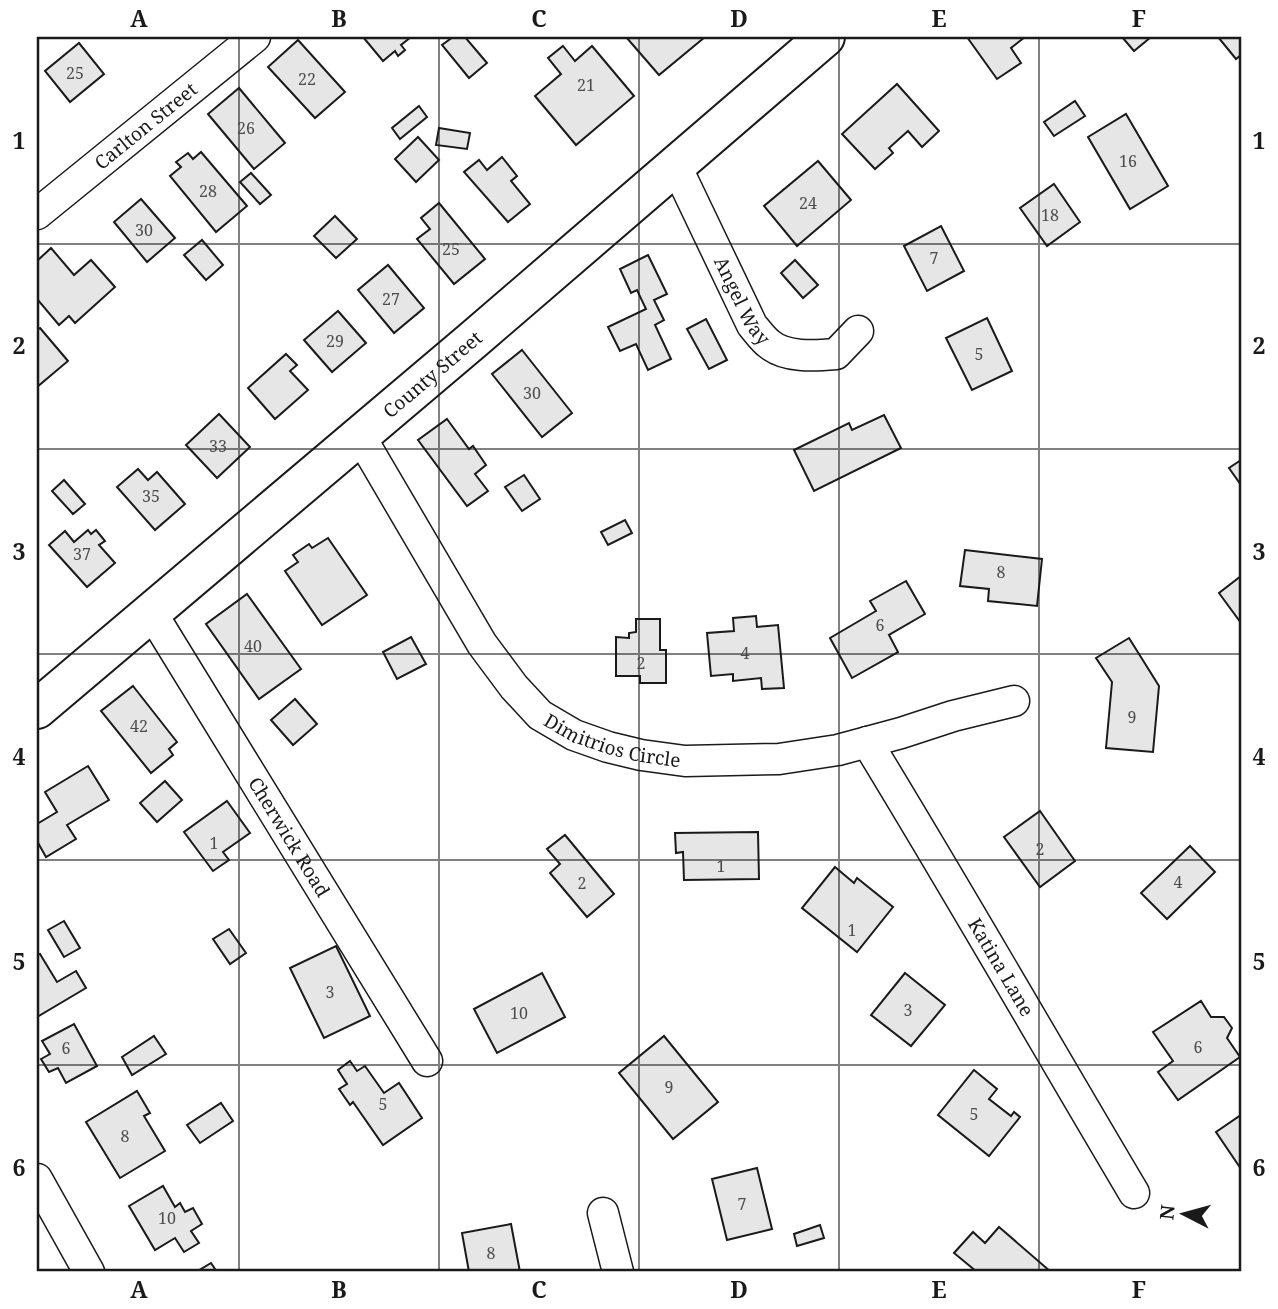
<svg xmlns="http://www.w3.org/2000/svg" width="1278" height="1309" font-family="'Noto Serif',serif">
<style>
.building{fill:#e6e6e6;stroke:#1a1a1a;stroke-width:2}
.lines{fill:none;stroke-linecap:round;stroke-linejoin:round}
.street-casing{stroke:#1a1a1a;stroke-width:33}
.secondary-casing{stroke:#1a1a1a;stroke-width:42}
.street{stroke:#fff;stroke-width:30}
.secondary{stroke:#fff;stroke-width:38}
.grid{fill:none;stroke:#1a1a1a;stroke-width:2;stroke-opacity:0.55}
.labels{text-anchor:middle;stroke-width:5;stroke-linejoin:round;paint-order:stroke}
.number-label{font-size:16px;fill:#4d4d4d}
.street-label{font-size:19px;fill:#1a1a1a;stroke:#fff}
.neatline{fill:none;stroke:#1a1a1a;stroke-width:2.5}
.grid-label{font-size:23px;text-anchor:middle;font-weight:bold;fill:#1a1a1a}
</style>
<rect width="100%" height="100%" fill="#fff"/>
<g class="building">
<path d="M363,37H411L401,45L405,50L398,56L395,51L383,61Z"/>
<path d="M453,37H465L487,63L469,78L442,45Z"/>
<path d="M626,37H705L659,75Z"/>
<path d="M967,37H1025L1011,48L1021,63L997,79Z"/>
<path d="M1122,37H1151L1134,51Z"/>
<path d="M1218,37H1241V55L1236,59Z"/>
<path d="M298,40L345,92L315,118L268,67Z"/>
<path d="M79,43L104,74L70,102L45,71Z"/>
<path d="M563,46L575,61L592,46L634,96L576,145L535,96L561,74L548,58Z"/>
<path d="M897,84L939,131L922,147L908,131L889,148L893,153L875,169L842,134Z"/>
<path d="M239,88L285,143L254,169L208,114Z"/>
<path d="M1075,101L1085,116L1054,136L1044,122Z"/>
<path d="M419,106L427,117L400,139L392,128Z"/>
<path d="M1126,114L1168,186L1130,209L1088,137Z"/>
<path d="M439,128L470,133L467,149L436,145Z"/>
<path d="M418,137L439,160L416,182L395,159Z"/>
<path d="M201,152L247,206L216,232L170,176L181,167L176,162L188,153L193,159Z"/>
<path d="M502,157L517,176L511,181L530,204L508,222L464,172L479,160L487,170Z"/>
<path d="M818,161L851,200L797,246L764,206Z"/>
<path d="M251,173L271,195L260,204L240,182Z"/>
<path d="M1054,184L1080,222L1047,246L1020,208Z"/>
<path d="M141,199L175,238L147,262L114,222Z"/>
<path d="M439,203L485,259L454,284L417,239L430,229L421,218Z"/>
<path d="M335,216L357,239L336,258L314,236Z"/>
<path d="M941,226L964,271L927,291L904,246Z"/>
<path d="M202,240L223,265L206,280L184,255Z"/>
<path d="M51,248L74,275L91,260L115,287L75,323L69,316L59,325L37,299V261Z"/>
<path d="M648,255L667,294L654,300L664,320L655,325L671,359L648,370L636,344L620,351L608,327L646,309L637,290L631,293L620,269Z"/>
<path d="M795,260L818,285L803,298L781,273Z"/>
<path d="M388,265L424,308L394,333L358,290Z"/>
<path d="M338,311L366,343L332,372L304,340Z"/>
<path d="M987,318L1012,371L972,390L946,338Z"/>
<path d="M706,319L727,360L709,369L687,329Z"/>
<path d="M40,328L68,361L37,387V330Z"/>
<path d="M522,350L572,413L542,437L492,374Z"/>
<path d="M286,354L297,365L290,371L308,390L275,419L248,388Z"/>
<path d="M219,414L250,447L217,478L186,445Z"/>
<path d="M884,415L901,448L814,491L794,450L849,423L852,430Z"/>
<path d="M447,419L469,449L473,446L486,465L475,474L488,491L467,506L418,440Z"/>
<path d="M1241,460V485L1229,468Z"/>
<path d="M138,469L148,480L157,472L185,504L155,530L117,487Z"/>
<path d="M524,475L540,499L522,511L505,487Z"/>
<path d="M64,480L85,504L73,514L52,491Z"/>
<path d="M625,520L632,533L608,545L601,532Z"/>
<path d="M88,530L91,534L96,530L105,541L99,545L115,563L87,587L49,545L65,531L74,542Z"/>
<path d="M328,538L367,595L322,625L285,571L298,562L293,555L309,544L312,548Z"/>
<path d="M965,550L1042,559L1037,606L988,601L989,589L960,586Z"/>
<path d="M1241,576V623L1219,593Z"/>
<path d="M906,581L925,614L889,635L898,652L852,678L830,638L876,611L870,601Z"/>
<path d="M247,594L301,669L259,699L206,624Z"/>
<path d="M756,616L757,627L778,625L784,688L762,689L761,678L733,681V674L711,676L707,633L734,631L733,618Z"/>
<path d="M636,619H660V650H666V683H640V676H616V637L629,638V633L636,632Z"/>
<path d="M411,637L426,664L397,679L383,652Z"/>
<path d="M1129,638L1159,686L1153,752L1106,748L1112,682L1096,658Z"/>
<path d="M133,686L177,742L169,749L173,755L151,773L101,711Z"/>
<path d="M295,699L317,724L293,745L271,720Z"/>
<path d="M88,766L109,800L67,825L76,839L46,857L37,841V824L57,812L45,792Z"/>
<path d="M165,781L182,800L157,822L140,803Z"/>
<path d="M227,801L250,833L223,852L229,860L213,871L184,832Z"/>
<path d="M1040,811L1075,861L1040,887L1004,837Z"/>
<path d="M758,832L759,879L684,880L683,852L676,853L675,833Z"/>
<path d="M565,835L614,894L587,917L550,873L560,864L547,849Z"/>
<path d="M1190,846L1215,872L1167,919L1141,893Z"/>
<path d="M835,867L854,883L857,878L893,907L857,952L802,908Z"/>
<path d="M64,921L80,948L64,957L48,930Z"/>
<path d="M229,929L246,953L230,964L213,939Z"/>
<path d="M336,946L370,1016L324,1038L290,968Z"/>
<path d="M40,954L57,982L76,971L86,988L37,1017V955Z"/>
<path d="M542,973L565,1017L497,1053L474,1009Z"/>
<path d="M905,973L945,1005L911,1046L871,1015Z"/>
<path d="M1201,1001L1211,1017H1224L1232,1028L1227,1038L1240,1057L1178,1100L1158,1072L1173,1061L1153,1032Z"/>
<path d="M74,1024L97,1066L66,1083L58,1068L49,1072L41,1059L50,1054L42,1041Z"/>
<path d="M154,1036L166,1054L132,1075L122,1057Z"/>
<path d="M664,1036L718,1102L673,1139L619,1073Z"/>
<path d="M350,1061L357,1071L365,1066L384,1093L399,1083L422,1118L383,1145L353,1102L350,1105L339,1089L347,1084L338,1070Z"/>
<path d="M974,1070L997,1089L989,1099L1011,1116L1014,1112L1020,1117L989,1156L938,1115Z"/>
<path d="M137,1091L150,1113L144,1116L165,1151L120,1178L86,1122Z"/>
<path d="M221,1103L233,1121L200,1143L187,1125Z"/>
<path d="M1241,1115V1169L1216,1132Z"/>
<path d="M757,1168L772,1229L727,1240L712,1179Z"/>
<path d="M163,1186L175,1207L180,1203L185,1212L193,1208L202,1224L191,1231L199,1243L184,1252L175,1238L155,1250L129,1206Z"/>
<path d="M511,1224L520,1272H469L462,1233Z"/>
<path d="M820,1225L824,1238L797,1246L794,1234Z"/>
<path d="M999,1227L1051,1272H977L954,1253L973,1232L985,1243Z"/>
<path d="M211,1263L217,1272H196Z"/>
</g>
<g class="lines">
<g class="street-casing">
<g id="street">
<path id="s1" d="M676,166L752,325C757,331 762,338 768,343C785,358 814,356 836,354L858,331"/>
<path id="s2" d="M37,214L255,37"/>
<path id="s3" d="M360,436L482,644L514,687L540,715L574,735L608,747L641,755L685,761L779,759L838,750L901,733L953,716L1014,701"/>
<path id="s4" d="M151,612L427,1061"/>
<path id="s5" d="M867,742C958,891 1045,1043 1134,1193"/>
<path d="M37,1179L89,1272"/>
<path d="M603,1213L618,1272"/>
</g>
</g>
<g class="secondary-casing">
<g id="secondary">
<path id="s6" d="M37,709L473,340L825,37"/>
</g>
</g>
<use href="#street" class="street"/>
<use href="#secondary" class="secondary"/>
</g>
<path class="grid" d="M239,37V1272M439,37V1272M639,37V1272M839,37V1272M1039,37V1272M37,244H1241M37,449H1241M37,654H1241M37,860H1241M37,1065H1241"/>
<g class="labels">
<g class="number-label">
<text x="75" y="79">25</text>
<text x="307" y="85">22</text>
<text x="586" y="91">21</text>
<text x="246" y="134">26</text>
<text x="1128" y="167">16</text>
<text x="208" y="197">28</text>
<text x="808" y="209">24</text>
<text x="1050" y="221">18</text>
<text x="144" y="236">30</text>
<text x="451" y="255">25</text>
<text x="934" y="264">7</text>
<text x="391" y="305">27</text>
<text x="335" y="347">29</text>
<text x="979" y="360">5</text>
<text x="532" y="399">30</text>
<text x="218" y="452">33</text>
<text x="151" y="502">35</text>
<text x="82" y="560">37</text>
<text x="1001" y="578">8</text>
<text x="880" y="631">6</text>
<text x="253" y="652">40</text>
<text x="745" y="659">4</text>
<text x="641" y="669">2</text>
<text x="1132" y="723">9</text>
<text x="139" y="732">42</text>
<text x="214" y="849">1</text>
<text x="1040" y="855">2</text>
<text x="721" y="872">1</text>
<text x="1178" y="888">4</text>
<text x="582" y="889">2</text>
<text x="852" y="936">1</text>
<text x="330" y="998">3</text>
<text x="908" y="1016">3</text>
<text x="519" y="1019">10</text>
<text x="1198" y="1053">6</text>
<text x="66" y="1054">6</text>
<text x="669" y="1093">9</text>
<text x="383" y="1110">5</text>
<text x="974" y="1120">5</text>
<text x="125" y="1142">8</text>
<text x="742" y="1210">7</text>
<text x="167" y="1224">10</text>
<text x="491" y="1259">8</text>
</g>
<g class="street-label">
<text dy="7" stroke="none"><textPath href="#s2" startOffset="140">Carlton Street</textPath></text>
<text dy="7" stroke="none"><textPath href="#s1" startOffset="150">Angel Way</textPath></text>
<text dy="7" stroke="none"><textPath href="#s6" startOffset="518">County Street</textPath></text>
<text dy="7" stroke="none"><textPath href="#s3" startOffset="411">Dimitrios Circle</textPath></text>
<text dy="7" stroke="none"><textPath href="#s4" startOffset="264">Cherwick Road</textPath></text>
<text dy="7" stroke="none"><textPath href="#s5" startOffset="262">Katina Lane</textPath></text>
</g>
</g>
<rect width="1278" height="1309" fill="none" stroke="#ffffff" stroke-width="77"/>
<g transform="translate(1184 1214) rotate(276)" stroke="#ffffff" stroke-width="5" paint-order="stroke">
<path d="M0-5L12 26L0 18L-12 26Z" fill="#1a1a1a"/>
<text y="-10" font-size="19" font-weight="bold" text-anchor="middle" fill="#1a1a1a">N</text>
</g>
<rect x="38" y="38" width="1202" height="1232" class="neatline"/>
<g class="grid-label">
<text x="139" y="27">A</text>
<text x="339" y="27">B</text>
<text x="539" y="27">C</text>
<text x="739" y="27">D</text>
<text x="939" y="27">E</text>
<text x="1139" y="27">F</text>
<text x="19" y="149">1</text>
<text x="1259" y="149">1</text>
<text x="19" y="354">2</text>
<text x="1259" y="354">2</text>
<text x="19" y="560">3</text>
<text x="1259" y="560">3</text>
<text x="19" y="765">4</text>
<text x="1259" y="765">4</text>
<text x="19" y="970">5</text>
<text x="1259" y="970">5</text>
<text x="19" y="1176">6</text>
<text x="1259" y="1176">6</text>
<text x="139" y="1298">A</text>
<text x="339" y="1298">B</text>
<text x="539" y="1298">C</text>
<text x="739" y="1298">D</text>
<text x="939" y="1298">E</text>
<text x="1139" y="1298">F</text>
</g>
</svg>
